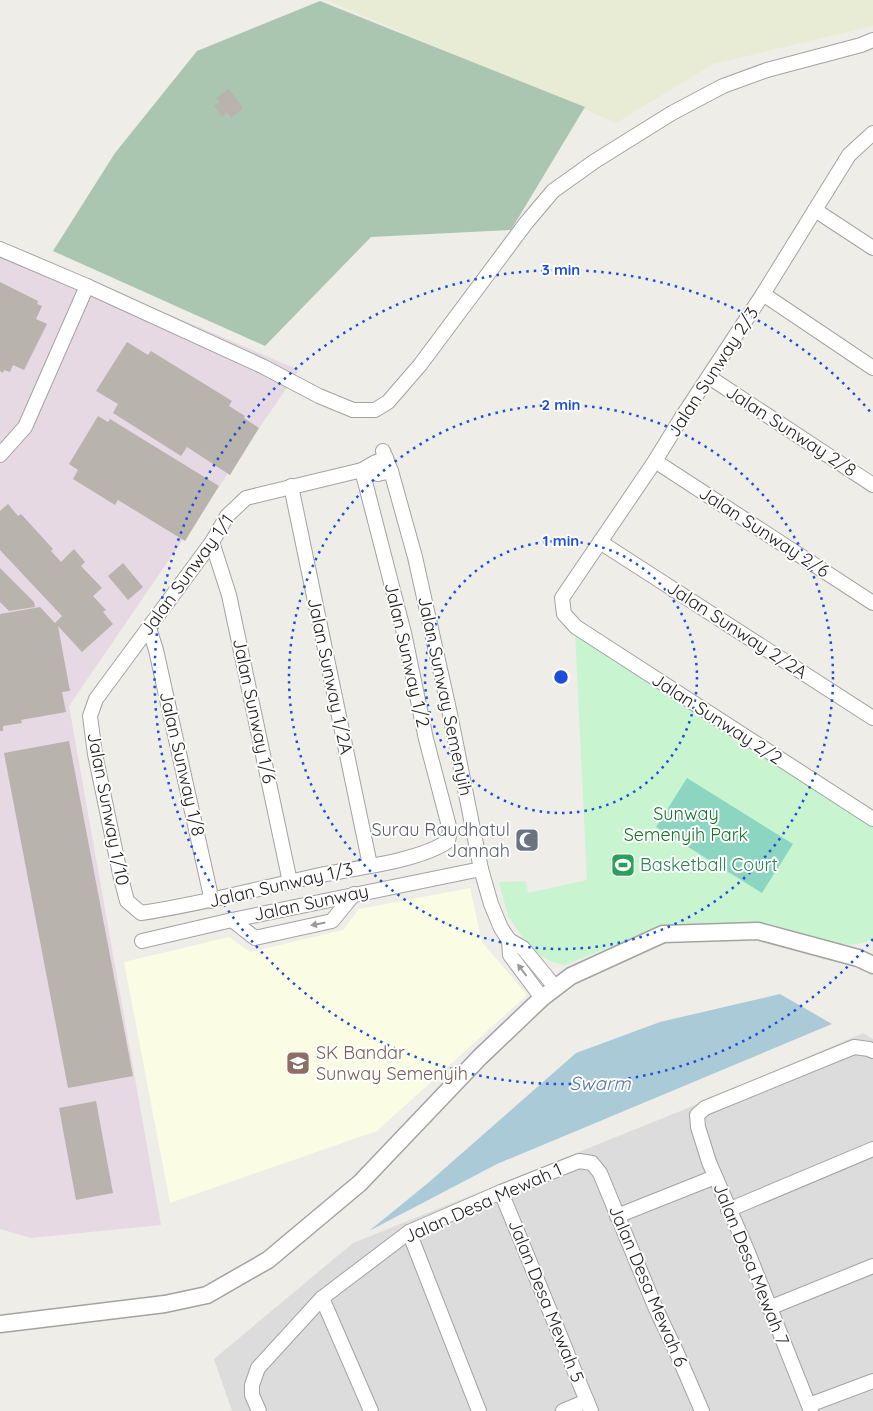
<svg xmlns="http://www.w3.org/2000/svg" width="873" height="1411" font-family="Quicksand,sans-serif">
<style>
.residential{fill:#dddcdc}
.industrial{fill:#e7d9e3}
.education{fill:#fafce3}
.farmland{fill:#e8ecd4}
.cemetery{fill:#aac6b1}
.park{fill:#c8f5d0}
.pitch{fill:#8cd6c1}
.water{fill:#abcad8}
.building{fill:#b8b3ac}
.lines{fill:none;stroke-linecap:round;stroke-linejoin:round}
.minor-casing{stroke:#a3a3a3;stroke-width:16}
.tertiary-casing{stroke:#a3a3a3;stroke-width:19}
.minor{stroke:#fff;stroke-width:14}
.tertiary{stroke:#fff;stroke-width:16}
.oneway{fill:#9a9a9a}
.ring{fill:none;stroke:#1d4ed8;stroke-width:2.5;stroke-dasharray:2.5 5}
.labels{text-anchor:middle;stroke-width:4;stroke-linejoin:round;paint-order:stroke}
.street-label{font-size:18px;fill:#1f1f1f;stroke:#fff}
.park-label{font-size:18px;fill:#167428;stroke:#fff}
.worship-label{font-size:18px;fill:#5b616d;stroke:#fff;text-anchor:end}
.leisure-label{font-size:18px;fill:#27864d;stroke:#fff;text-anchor:start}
.education-label{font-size:18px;fill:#785e54;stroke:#fff;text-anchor:start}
.water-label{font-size:19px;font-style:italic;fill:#5475a6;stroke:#fff}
.centre{fill:#1d4ed8;stroke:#fff;stroke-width:2.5}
.ring-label{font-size:15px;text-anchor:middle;font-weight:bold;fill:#1d4ed8;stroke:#fff;stroke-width:4;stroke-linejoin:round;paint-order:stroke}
</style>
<rect width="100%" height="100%" fill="#efede7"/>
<path class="residential" d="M863,1033L873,1039V1411H232L214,1359L353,1243L683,1110Z"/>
<path class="industrial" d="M0,242L299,370L69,706L161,1225L31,1238L0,1229Z"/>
<path class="education" d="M470,888L482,942L527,995L377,1131L170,1203L124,962L229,937L250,952L343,930L359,909Z"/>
<path class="farmland" d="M326,0H873V26L713,64L616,123Z"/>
<path class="cemetery" d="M320,1L585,107L511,230L371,237L265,346L53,251L115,153L197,51Z"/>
<path class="park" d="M575,632L873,824V938L863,943L850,945L831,942L762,923L663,926L565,965L552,962L536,953L523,938L508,916L499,882L526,881L528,893L587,880Z"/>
<path class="pitch" d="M687,778L793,844L762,893L656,827Z"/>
<path class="water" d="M780,994L832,1024L497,1164L369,1231L428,1183L576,1053L660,1022Z"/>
<g class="building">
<path d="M229,89L243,108L231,118L227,112L222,117L214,106L220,102L216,98Z"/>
<path d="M0,282L38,301L37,304L42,306L36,319L47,324L24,370L13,365L10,372L4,370L3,373L0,371Z"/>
<path d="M127,342L148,355L151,351L232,401L229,406L245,416L244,418L259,428L230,475L187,447L181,456L113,413L118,404L96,391Z"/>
<path d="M98,416L108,422L110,419L219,486L185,541L118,500L115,505L73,479L78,470L69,464Z"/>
<path d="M8,504L18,516L21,514L53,549L51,551L61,562L74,549L85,562L81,566L102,588L93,596L106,610L103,612L113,624L82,652L58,626L70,691L62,692L66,712L21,720L22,723L3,726V731H0V614L40,607L55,623L62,616L0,550V511Z"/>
<path d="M123,563L143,587L128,600L108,576Z"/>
<path d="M0,568L34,602L35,607L9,611L0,602Z"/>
<path d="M69,741L133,1076L68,1088L4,753Z"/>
<path d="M96,1101L113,1193L76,1200L59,1108Z"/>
</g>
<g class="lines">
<g class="minor-casing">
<g id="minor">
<path d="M873,133L849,155L763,294L682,417L655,461L562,598L564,614L576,627L873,819"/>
<path d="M815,210L873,248"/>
<path d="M0,249L87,286L262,366L319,396L353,410H375L388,402L420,365L526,223L553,191L595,161L672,113L723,86L767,70L861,45L873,40"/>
<path d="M763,294L873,368"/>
<path d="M709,377L873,485"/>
<path d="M383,451L391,471L415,557L450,714L481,869L491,904L501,928L509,940L523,948L555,987"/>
<path d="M0,455L25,427L87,286"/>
<path d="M655,461L873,603"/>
<path d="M362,470L404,633L426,739L450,830L448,841C420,861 355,868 320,875C260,888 202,904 141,913L127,901L121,878L95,754L90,716L96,699L212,542L227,516L246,498L362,470L374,463L386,458"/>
<path d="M362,470L378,474L391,471"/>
<path d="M291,486L370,865"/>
<path d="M212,542L229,595L290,882"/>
<path d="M600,542L873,718"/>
<path d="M149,628L156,650L212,901"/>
<path d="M232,920L255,938L332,921L354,894"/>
<path d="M509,940L510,955L542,998"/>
<path d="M142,941L232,920L481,869"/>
<path d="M501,1192L591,1411"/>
<path d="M728,1210L873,1149"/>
<path d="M617,1216L715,1177"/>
<path d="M409,1232L479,1411"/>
<path d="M322,1298L371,1411"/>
<path d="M769,1308L873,1266"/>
<path d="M809,1405L873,1381"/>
<path d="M259,1411L252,1395V1385L258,1368L322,1298L409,1232L501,1192L579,1161L592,1163L600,1173L656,1309L676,1351L702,1411"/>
<path d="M563,1411L587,1401"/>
<path d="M811,1411L747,1250L709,1162L698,1127L697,1115L705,1108L854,1047L869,1049L873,1051"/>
</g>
</g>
<g class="tertiary-casing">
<path id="tertiary" d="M0,1324L165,1304L207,1295L268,1260L360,1183L480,1057L542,998L571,976L663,934L758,931L858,958L873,965"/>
</g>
<use href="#minor" class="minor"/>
<use href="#tertiary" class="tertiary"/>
</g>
<defs><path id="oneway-solid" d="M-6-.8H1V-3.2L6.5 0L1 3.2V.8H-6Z" transform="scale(1.25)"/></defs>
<g class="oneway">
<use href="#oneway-solid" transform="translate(318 924) rotate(169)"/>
<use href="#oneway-solid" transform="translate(522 970) rotate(-127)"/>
</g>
<g class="ring">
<circle cx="561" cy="677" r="136"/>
<circle cx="561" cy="677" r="272"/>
<path d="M873 939A407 407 0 1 1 873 415"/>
</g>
<defs>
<g id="mosque-square" transform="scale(1.25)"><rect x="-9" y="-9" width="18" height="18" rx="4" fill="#6b7280" stroke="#fff"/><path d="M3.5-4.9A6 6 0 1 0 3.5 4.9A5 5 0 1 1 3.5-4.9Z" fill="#fff"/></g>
<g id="stadium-square" transform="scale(1.25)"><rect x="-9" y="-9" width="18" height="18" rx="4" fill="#2e9e5b" stroke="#fff"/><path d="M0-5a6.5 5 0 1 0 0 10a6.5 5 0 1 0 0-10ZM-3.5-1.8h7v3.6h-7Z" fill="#fff"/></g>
<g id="school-square" transform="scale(1.25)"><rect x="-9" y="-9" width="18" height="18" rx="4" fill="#8d6e63" stroke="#fff"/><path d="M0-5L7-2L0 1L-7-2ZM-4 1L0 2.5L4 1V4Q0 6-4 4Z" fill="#fff"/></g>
</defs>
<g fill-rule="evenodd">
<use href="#mosque-square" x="527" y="840"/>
<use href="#stadium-square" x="623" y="865"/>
<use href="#school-square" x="298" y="1063"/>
</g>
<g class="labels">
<g class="street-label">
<text transform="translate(713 372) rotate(-57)" y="6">Jalan Sunway 2/3</text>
<text transform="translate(791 431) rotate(33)" y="6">Jalan Sunway 2/8</text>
<text transform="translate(764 532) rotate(33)" y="6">Jalan Sunway 2/6</text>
<text transform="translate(187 575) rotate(-54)" y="6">Jalan Sunway 1/1</text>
<text transform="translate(737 630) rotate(33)" y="6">Jalan Sunway 2/2A</text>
<text transform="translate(407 655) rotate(77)" y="6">Jalan Sunway 1/2</text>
<text transform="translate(330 676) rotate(78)" y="6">Jalan Sunway 1/2A</text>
<text transform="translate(445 696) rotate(78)" y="6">Jalan Sunway Semenyih</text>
<text transform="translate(254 711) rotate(78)" y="6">Jalan Sunway 1/6</text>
<text transform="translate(717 719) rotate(33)" y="6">Jalan Sunway 2/2</text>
<text transform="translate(182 764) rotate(77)" y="6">Jalan Sunway 1/8</text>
<text transform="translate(108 809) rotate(79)" y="6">Jalan Sunway 1/10</text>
<text transform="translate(281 885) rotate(-13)" y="6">Jalan Sunway 1/3</text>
<text transform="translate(311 903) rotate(-12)" y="6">Jalan Sunway</text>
<text transform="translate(483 1203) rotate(-24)" y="6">Jalan Desa Mewah 1</text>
<text transform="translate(751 1264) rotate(68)" y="6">Jalan Desa Mewah 7</text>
<text transform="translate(648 1286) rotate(67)" y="6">Jalan Desa Mewah 6</text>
<text transform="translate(546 1301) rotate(68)" y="6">Jalan Desa Mewah 5</text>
</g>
<g class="park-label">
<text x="686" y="820">Sunway<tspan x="686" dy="21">Semenyih Park</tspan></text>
</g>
<g class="worship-label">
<text x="510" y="836">Surau Raudhatul<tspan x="510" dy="21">Jannah</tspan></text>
</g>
<g class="leisure-label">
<text x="640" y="871">Basketball Court</text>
</g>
<g class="education-label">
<text x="316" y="1059">SK Bandar<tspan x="316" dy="21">Sunway Semenyih</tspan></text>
</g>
<g class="water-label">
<text x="600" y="1090">Swarm</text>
</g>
</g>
<circle cx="561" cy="677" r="8" class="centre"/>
<g class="ring-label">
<text x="561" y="275">3 min</text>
<text x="561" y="410">2 min</text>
<text x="561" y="546">1 min</text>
</g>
</svg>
